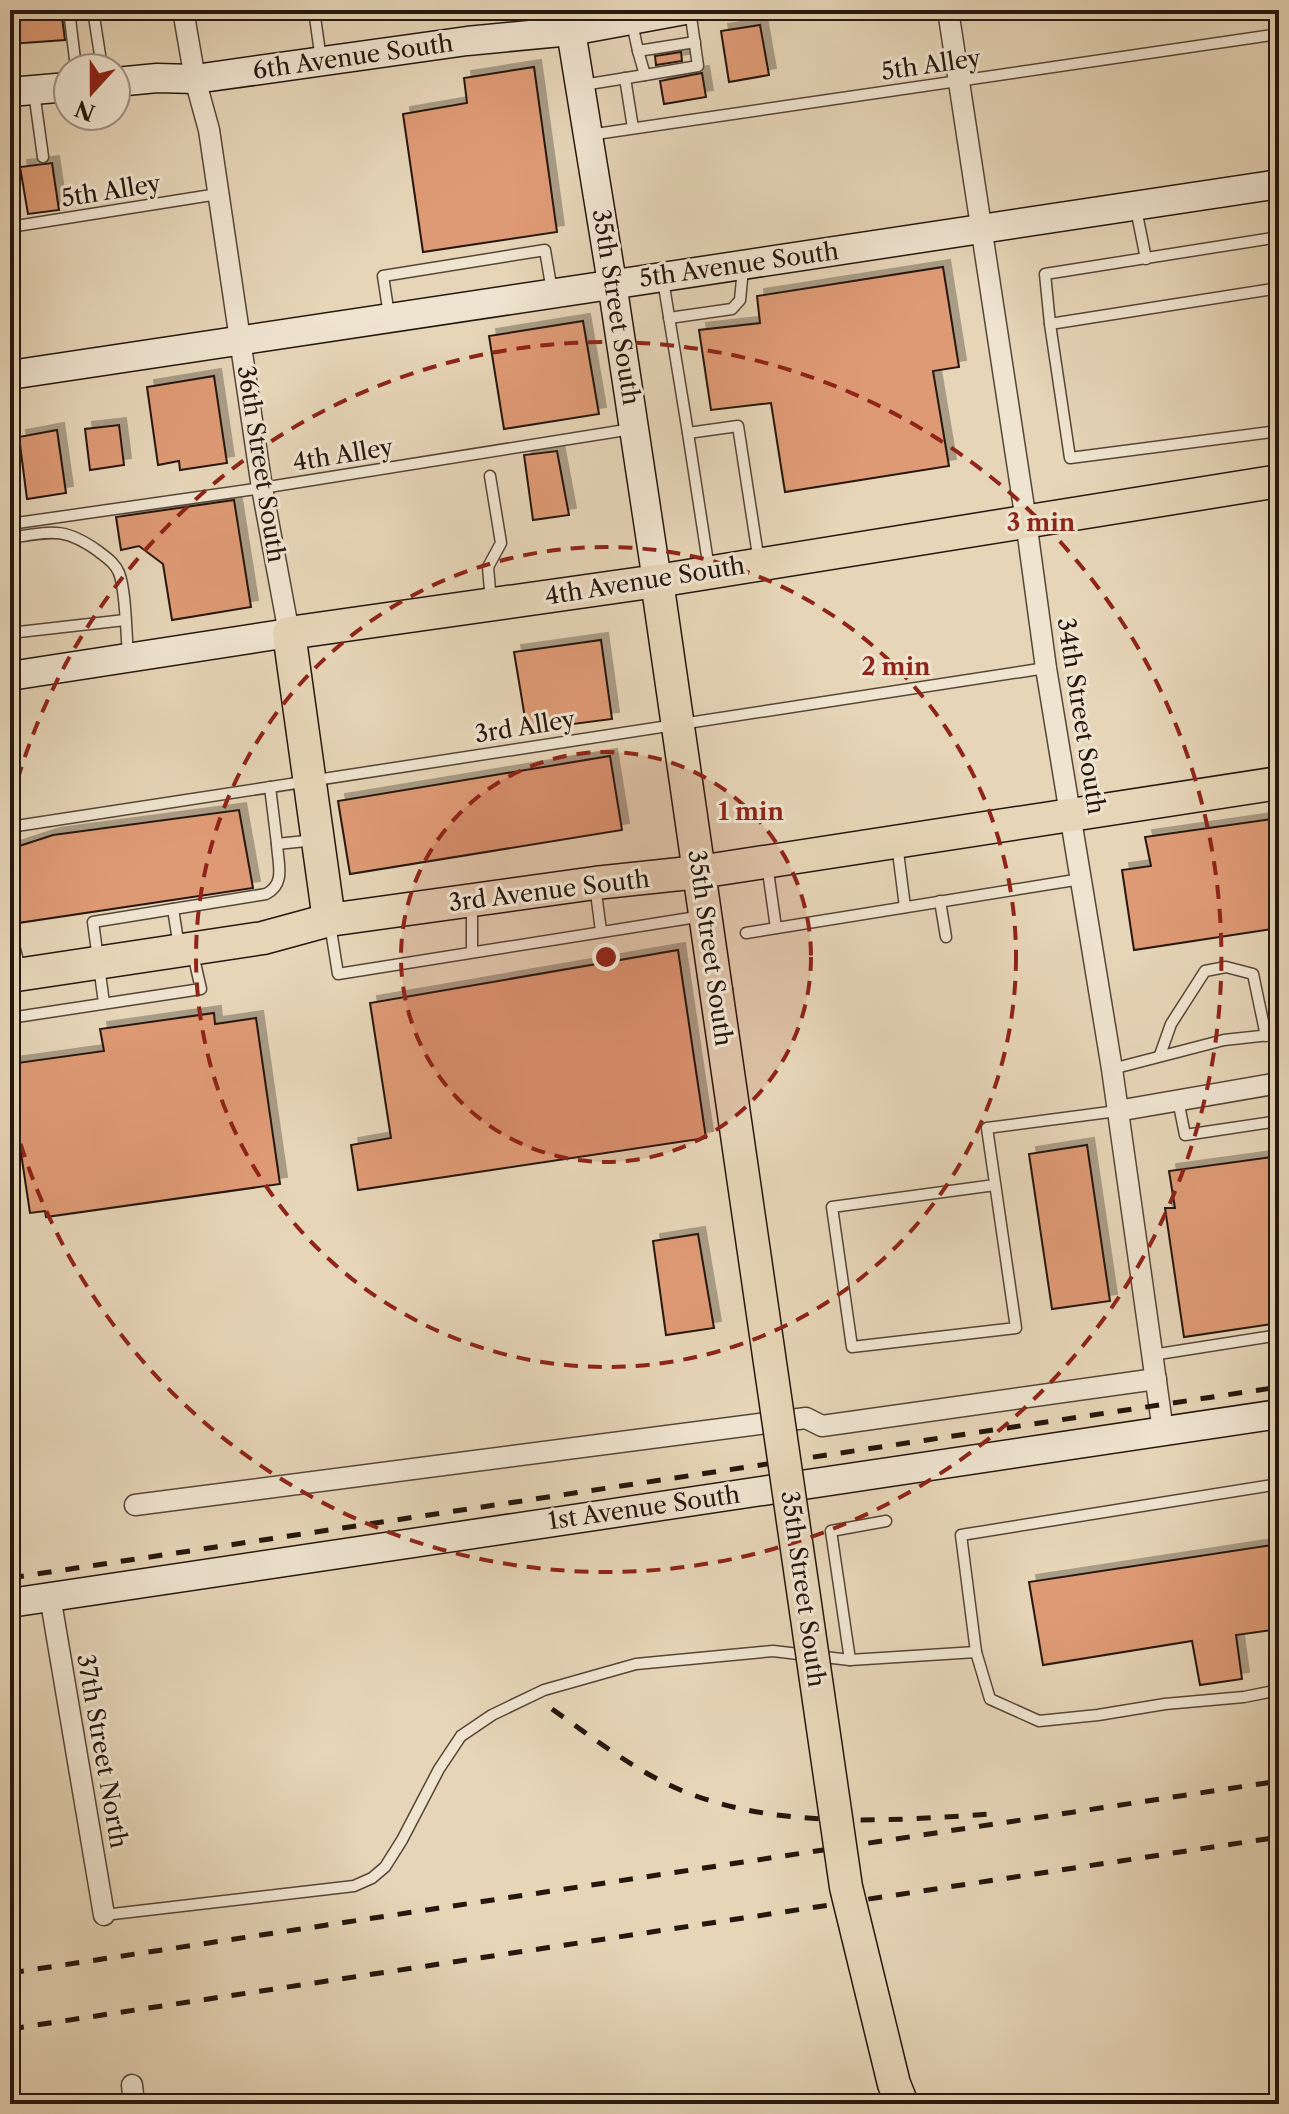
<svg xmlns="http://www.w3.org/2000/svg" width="1289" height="2114" font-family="'Libre Caslon Text',serif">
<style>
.building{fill:#de9a75;stroke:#26170d;stroke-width:2;filter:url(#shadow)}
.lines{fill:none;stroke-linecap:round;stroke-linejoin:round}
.lane-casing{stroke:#564638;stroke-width:13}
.street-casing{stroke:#564638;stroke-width:23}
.secondary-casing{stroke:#26170d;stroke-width:31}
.primary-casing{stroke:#26170d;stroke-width:35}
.lane{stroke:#efe4d0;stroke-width:10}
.street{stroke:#efe4d0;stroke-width:20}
.secondary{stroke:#efe4d0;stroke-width:28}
.primary{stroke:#e6d5b7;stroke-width:32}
.rail{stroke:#26170d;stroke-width:5;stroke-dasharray:14 14;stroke-linecap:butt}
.primary-bridge-casing{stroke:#26170d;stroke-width:35;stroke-linecap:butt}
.primary-bridge{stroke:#e6d5b7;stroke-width:32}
.ring{fill:none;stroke:#8f2418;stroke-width:4;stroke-dasharray:14 10}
.labels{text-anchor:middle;stroke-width:6;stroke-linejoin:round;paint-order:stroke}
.street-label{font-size:24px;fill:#26170d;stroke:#efe4d0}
.centre{fill:#8f2418;stroke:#efe4d0;stroke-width:4}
.ring-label{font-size:24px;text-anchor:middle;font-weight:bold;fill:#8f2418;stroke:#efe4d0;stroke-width:6;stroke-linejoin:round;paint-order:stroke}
</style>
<defs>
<filter id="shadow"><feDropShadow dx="7" dy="-7" stdDeviation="0" flood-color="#0004"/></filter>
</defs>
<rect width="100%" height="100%" fill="#e6d5b7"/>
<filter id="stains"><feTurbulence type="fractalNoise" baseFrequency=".0025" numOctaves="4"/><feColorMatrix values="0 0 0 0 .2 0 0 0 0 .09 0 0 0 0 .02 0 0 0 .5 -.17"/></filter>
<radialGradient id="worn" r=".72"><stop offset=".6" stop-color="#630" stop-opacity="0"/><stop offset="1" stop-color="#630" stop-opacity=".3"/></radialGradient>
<g class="building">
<path d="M10,10H61L65,40L10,44Z"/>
<path d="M760,25L769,75L729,82L721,31Z"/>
<path d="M681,52L682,61L656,65L655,56Z"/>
<path d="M534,67L557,232L423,252L403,114L467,103L464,78Z"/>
<path d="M702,73L706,97L664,104L660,81Z"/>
<path d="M52,163L59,210L28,214L20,167Z"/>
<path d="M943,267L959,367L933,371L949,466L785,492L771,403L711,410L699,330L760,323L757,296Z"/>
<path d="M583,321L599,414L504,429L489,336Z"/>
<path d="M214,376L227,463L180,470L179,461L158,465L147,387Z"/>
<path d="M119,425L124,465L90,470L85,429Z"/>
<path d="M57,430L66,493L27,499L19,437Z"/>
<path d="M557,451L569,515L533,520L524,455Z"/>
<path d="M234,500L251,607L172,620L163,564L139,546L121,550L116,517Z"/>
<path d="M601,640L612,719L527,730L514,652Z"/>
<path d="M610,756L622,830L350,874L338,801Z"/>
<path d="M239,810L253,888L18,923L10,872V849L53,835Z"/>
<path d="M1279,818V928L1134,950L1122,870L1151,866L1145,837Z"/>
<path d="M678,950L706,1138L358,1190L351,1145L391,1138L370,1003Z"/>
<path d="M214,1013L215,1024L256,1018L280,1184L46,1217L45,1211L30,1213L16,1120H10V1064L104,1051L100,1029Z"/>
<path d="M1087,1145L1110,1301L1052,1309L1029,1154Z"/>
<path d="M1279,1156V1323L1184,1337L1165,1208H1175L1169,1171Z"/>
<path d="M698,1234L714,1328L666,1335L653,1241Z"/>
<path d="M1279,1544V1629L1236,1635L1242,1679L1200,1685L1192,1641L1043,1665L1029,1582Z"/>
</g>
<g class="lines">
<g class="lane-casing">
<g id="lane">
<path d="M69,10L76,68"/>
<path d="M93,10L102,68"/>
<path d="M314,10L321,60"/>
<path d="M632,23L638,51L695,42"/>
<path d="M638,51L645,75L698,66L690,10"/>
<path d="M625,78L633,128"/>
<path d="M583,85L645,75"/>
<path d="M34,92L43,157"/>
<path d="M589,135L1279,34"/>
<path d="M1136,209L1146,259"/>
<path d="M10,227L218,194"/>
<path d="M1279,237L1045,274L1050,324L1070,458L1279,431"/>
<path d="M663,280L688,433L738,426L759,562"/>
<path d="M389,315L383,276L545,250L552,291"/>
<path d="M669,318L732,309L740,300L743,269"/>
<path d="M1050,324L1279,288"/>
<path d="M688,433L709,569"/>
<path d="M490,476L501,543L488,567L491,602"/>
<path d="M10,524L262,488L632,429"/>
<path d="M10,538C50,532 63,526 98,551C107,558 115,563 119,573C126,591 126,633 128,654"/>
<path d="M10,633L125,620"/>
<path d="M10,650L14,674"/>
<path d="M270,787L277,844L315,840"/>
<path d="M10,827L1046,668"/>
<path d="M897,844L905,907"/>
<path d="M767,864L776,928"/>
<path d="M595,885L601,931"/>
<path d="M940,901L946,937"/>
<path d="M173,909L179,947"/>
<path d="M330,924L338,974L703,916"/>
<path d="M746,933L1081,879"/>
<path d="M10,940L14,945L20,969"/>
<path d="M472,952V906"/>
<path d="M104,1003L93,922L266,894C286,884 278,864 277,844"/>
<path d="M10,1018L201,989L193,954"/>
<path d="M1160,1055L1171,1024L1205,971L1226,967L1253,974L1266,1036"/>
<path d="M1112,1069L1224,1040L1279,1034"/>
<path d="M1178,1100L1185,1135L1279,1121"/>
<path d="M995,1185L832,1207L852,1347L1016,1328L987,1128L1117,1111"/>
<path d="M1152,1355L1279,1335"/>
<path d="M1279,1484L961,1535L976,1652L990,1699L1039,1721L1098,1715L1165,1704L1244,1697L1279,1690"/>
<path d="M850,1660L831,1531L886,1521"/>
<path d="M104,1915L354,1886L372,1878L385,1867L402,1840L439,1769L461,1736L492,1715L544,1690L636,1664L773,1651L850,1660L976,1652"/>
</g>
</g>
<g class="street-casing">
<g id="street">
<path d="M183,10L195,79L209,130L262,488L289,633"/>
<path d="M948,10L1026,521L1046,668L1112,1069L1163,1431"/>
<path d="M1117,1111L1279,1083"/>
<path d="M135,1505L806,1418L822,1426L1156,1379"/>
<path d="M50,1596L104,1915"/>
<path d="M132,2085L134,2104"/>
</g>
</g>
<g class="secondary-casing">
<g id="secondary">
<path d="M571,31L612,283L657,581"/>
<path d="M116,82L157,78L195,79L467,41L571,31L685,10"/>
<path d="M10,92L68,87"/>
<path d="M10,375C433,309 856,251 1279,184"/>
<path d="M10,676L289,633"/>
<path d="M10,1603L1279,1414"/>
</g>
</g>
<g class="primary-casing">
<g id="primary">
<path d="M657,581L716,990"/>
<path d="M329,920L289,633L657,581L1279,481"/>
<path d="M10,976L263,938L329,920L595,883L699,872L1279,783"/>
</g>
</g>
<use href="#lane" class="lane"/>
<use href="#street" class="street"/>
<use href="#secondary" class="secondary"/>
<use href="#primary" class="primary"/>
<g class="rail">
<path d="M10,1578L1279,1387"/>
<path d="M552,1709C589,1735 625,1763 665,1783C763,1831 886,1821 991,1814"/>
<path d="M10,1973L1279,1781"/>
<path d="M10,2029L1279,1837"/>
</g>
<g class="primary-bridge-casing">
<path id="primary-bridge" d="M716,990L846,1887L894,2084L902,2104"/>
</g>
<use href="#primary-bridge" class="primary-bridge"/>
</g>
<circle cx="606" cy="957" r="205" fill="#8f2418" fill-opacity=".12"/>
<g class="ring">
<circle cx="606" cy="957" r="205"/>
<circle cx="606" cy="957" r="410"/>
<path d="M11 803A615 615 0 1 1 11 1111"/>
</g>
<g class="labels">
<g class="street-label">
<text transform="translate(353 57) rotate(-8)" y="8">6th Avenue South</text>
<text transform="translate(931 65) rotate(-8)" y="8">5th Alley</text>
<text transform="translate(111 191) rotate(-9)" y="8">5th Alley</text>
<text transform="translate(739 265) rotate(-8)" y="8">5th Avenue South</text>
<text transform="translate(616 307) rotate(81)" y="8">35th Street South</text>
<text transform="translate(343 455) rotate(-9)" y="8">4th Alley</text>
<text transform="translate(261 464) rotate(81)" y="8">36th Street South</text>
<text transform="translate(645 581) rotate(-9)" y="8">4th Avenue South</text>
<text transform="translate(1081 716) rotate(81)" y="8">34th Street South</text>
<text transform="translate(525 727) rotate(-9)" y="8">3rd Alley</text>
<text transform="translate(549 891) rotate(-7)" y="8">3rd Avenue South</text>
<text transform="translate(710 948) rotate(82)" y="8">35th Street South</text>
<text transform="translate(644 1508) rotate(-8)" y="8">1st Avenue South</text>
<text transform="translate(803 1589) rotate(82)" y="8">35th Street South</text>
<text transform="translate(102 1751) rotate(80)" y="8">37th Street North</text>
</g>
</g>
<circle cx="606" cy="957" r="12" class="centre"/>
<g class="ring-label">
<text x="1041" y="531">3 min</text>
<text x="896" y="675">2 min</text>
<text x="751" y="820">1 min</text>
</g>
<rect width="1289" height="2114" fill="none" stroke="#e6d5b7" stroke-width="40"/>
<rect x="12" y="12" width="1265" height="2090" fill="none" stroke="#26170d" stroke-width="4"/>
<rect x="20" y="20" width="1249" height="2074" fill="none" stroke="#26170d" stroke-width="2"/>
<g transform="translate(92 92) rotate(201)"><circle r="38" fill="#efe4d0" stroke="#9f9282" stroke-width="2"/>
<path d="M0-6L14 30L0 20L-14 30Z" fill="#8f2418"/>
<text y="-12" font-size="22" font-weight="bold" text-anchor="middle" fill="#26170d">N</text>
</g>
<rect width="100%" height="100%" filter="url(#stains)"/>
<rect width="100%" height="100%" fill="url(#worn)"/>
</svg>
